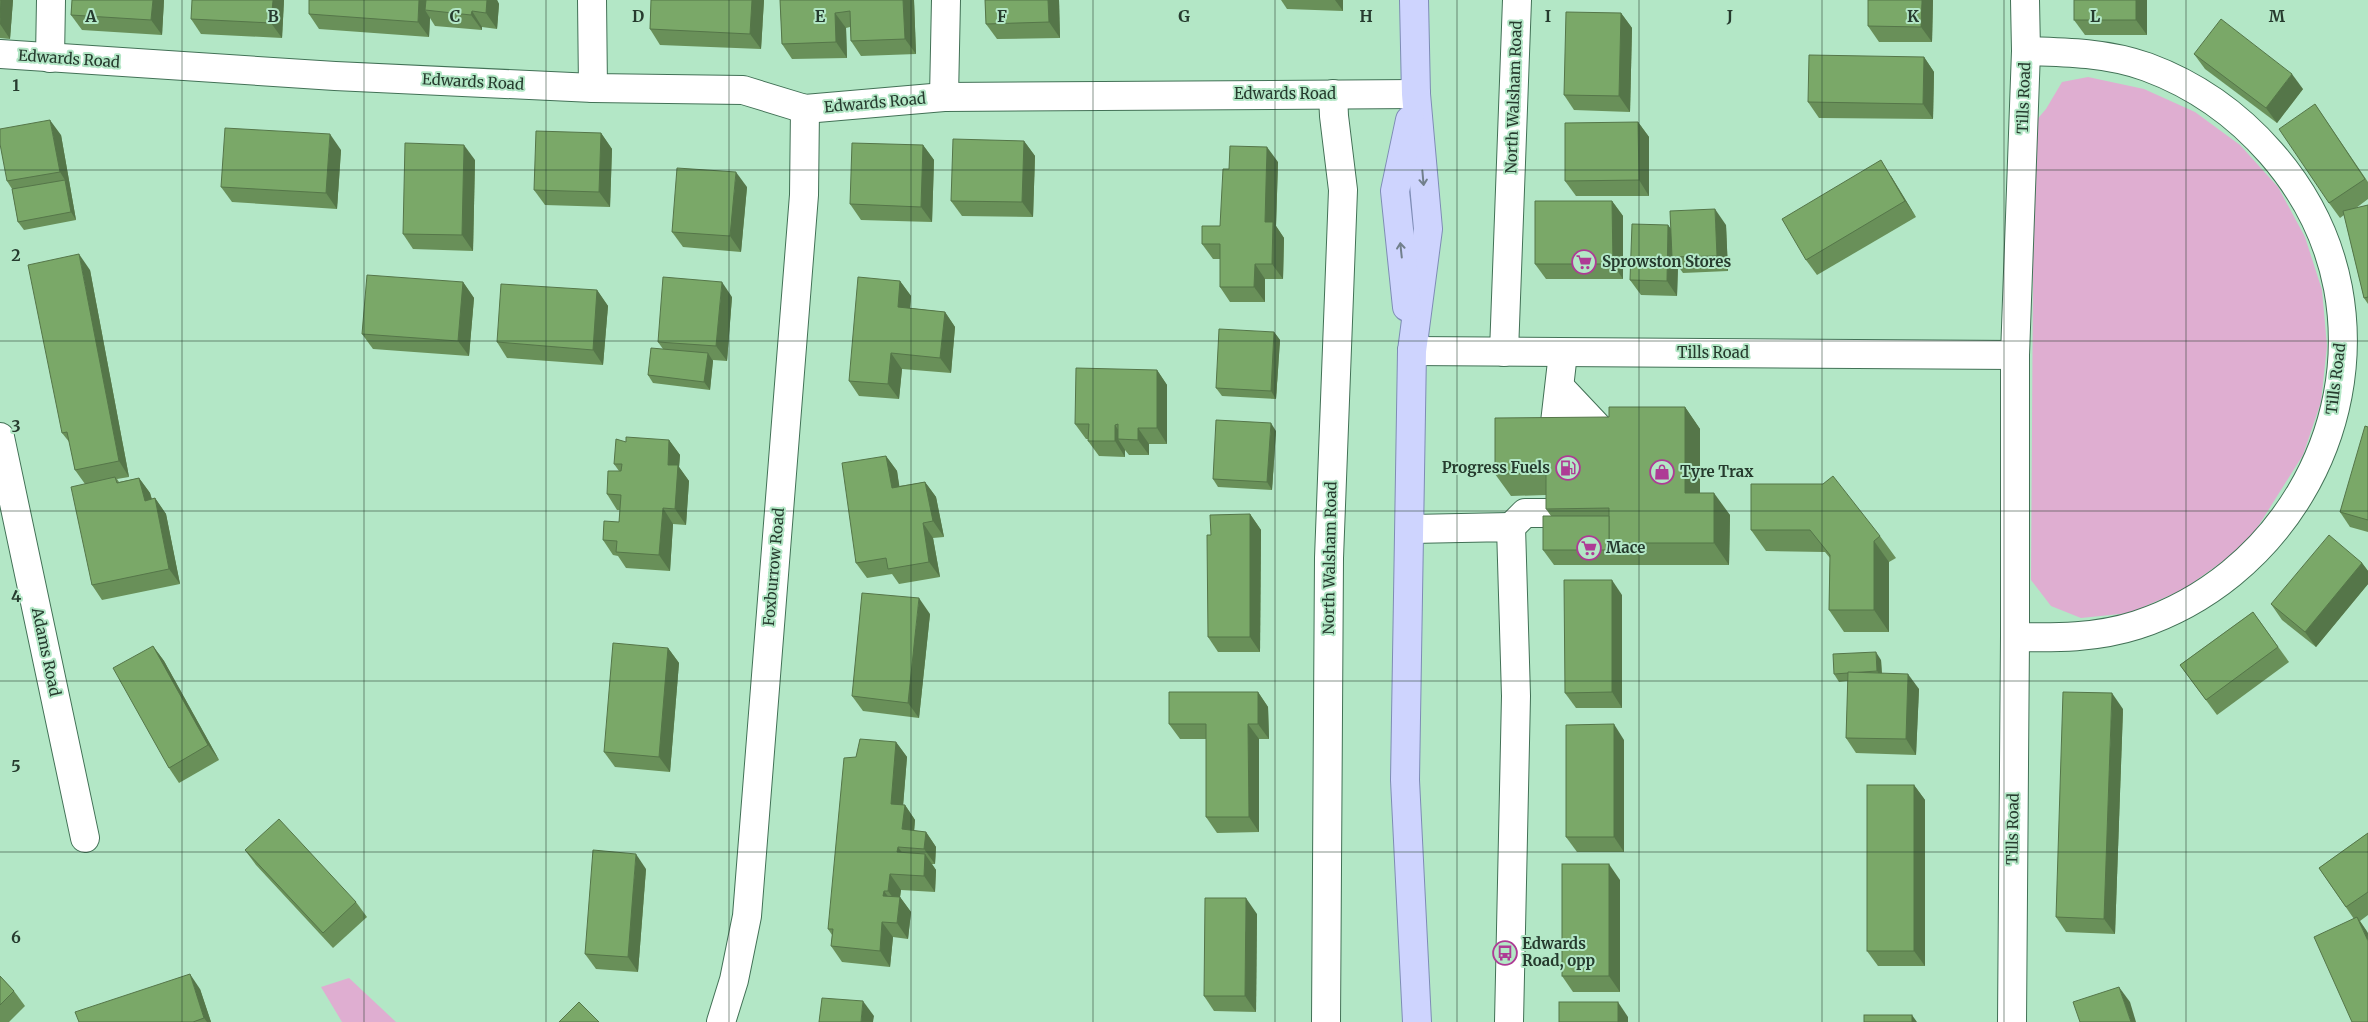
<svg xmlns="http://www.w3.org/2000/svg" width="2368" height="1022" font-family="Merriweather,serif">
<style>
.green{fill:#dfaed1}
.lines{fill:none;stroke-linecap:round;stroke-linejoin:round}
.minor-casing{stroke:#427156;stroke-width:30}
.major-casing{stroke:#7e8cb5;stroke-width:30}
.minor{stroke:#fff;stroke-width:28}
.major{stroke:#ced4fe;stroke-width:28}
.wall{fill:#699059}
.shaded-wall{fill:#557649}
.building{fill:#7aa868;stroke:#557649}
.oneway{stroke:#72808c}
.grid{fill:none;stroke:#263b2e;stroke-width:1;stroke-opacity:0.55}
.labels{text-anchor:middle;stroke-width:4;stroke-linejoin:round;paint-order:stroke}
.street-label{font-size:15px;fill:#263b2e;stroke:#b3e7c6}
.poi-label{font-size:15px;font-weight:bold;fill:#263b2e;stroke:#b3e7c6;text-anchor:start}
.grid-label{font-size:16px;text-anchor:middle;font-weight:bold;fill:#263b2e;stroke:#b3e7c6;stroke-width:4;stroke-linejoin:round;paint-order:stroke}
</style>
<rect width="100%" height="100%" fill="#b3e7c6"/>
<g class="green">
<path d="M2088,77L2144,89L2195,112L2240,145L2278,187L2305,237L2322,290L2327,346L2321,402L2303,455L2247,544L2184,589L2130,613L2081,618L2051,606L2031,580L2034,123L2046,109L2062,82Z"/>
<path d="M349,978L396,1022H342L321,987Z"/>
</g>
<g class="lines">
<g class="minor-casing">
<g id="minor">
<path d="M592,0L593,88"/>
<path d="M0,54L335,76L593,88L743,90L805,109L944,97L1416,94"/>
<path d="M50,58L51,0"/>
<path d="M944,97L946,0"/>
<path d="M1412,351L2015,355"/>
<path d="M1504,352L1517,0"/>
<path d="M1560,387L1609,439"/>
<path d="M0,437L85,838"/>
<path d="M1553,440L1563,353"/>
<path d="M1511,527L1525,513H1561"/>
<path d="M1411,529L1511,527L1516,696L1509,1022"/>
<path d="M2015,637C2056,638 2097,638 2137,625C2277,579 2365,433 2338,288C2319,188 2242,102 2147,67C2108,53 2067,52 2026,51"/>
<path d="M721,1022L734,980L747,916L804,195L805,109"/>
<path d="M1326,1022L1329,558L1343,190L1334,116L1333,94"/>
<path d="M2012,1022L2015,637V355L2026,51L2025,0"/>
</g>
</g>
<g class="major-casing">
<g id="major">
<path d="M1414,0L1416,94L1428,229L1412,351L1405,780L1417,1022"/>
<path d="M1407,307L1395,191L1410,120"/>
</g>
</g>
<use href="#minor" class="minor"/>
<use href="#major" class="major"/>
</g>
<g class="wall">
<path d="M0,0H13L10,39L0,38Z"/>
<path d="M72,0H164L162,35L82,30L71,15Z"/>
<path d="M284,0L282,38L201,34L191,19Z"/>
<path d="M309,0H497L499,4L497,29L482,27V30L435,26L430,18L429,37L319,29L309,14Z"/>
<path d="M651,0H764L761,49L660,45L650,29Z"/>
<path d="M780,0H914L916,54L861,56L851,41L850,27L846,28L847,58L792,59L782,44Z"/>
<path d="M985,0H1059L1060,38L997,39L986,24Z"/>
<path d="M1281,0H1343V11L1287,9Z"/>
<path d="M1933,0L1932,42H1879L1868,26Z"/>
<path d="M2147,0V35H2085L2074,20Z"/>
<path d="M1621,13L1632,28L1630,112L1574,110L1564,95Z"/>
<path d="M2194,54L2303,89L2277,123L2205,69Z"/>
<path d="M1924,57L1934,72L1933,119L1819,118L1808,102Z"/>
<path d="M2315,104L2368,182V199L2356,208L2368,205V304L2364,298L2344,215L2340,218L2329,203Z"/>
<path d="M1638,122L1649,137V196H1576L1565,181Z"/>
<path d="M601,133L612,149L610,207L545,205L534,190Z"/>
<path d="M61,135L76,220L24,230L18,222L12,189L7,181Z"/>
<path d="M1024,141L1035,156L1033,217L962,216L951,201Z"/>
<path d="M923,145L934,160L932,222L861,220L850,204Z"/>
<path d="M341,150L337,209L232,202L221,187Z"/>
<path d="M475,160L473,251L413,249L403,234Z"/>
<path d="M1278,162L1276,226L1284,238L1283,279H1265V302H1230L1220,287V259H1213L1202,244L1220,226L1229,169Z"/>
<path d="M1891,176L1916,217L1817,275L1806,260Z"/>
<path d="M747,187L741,252L683,247L672,232Z"/>
<path d="M1612,201L1623,216V279H1546L1535,264Z"/>
<path d="M1668,225L1671,229L1726,225L1728,271L1683,273L1678,266L1677,296L1641,295L1630,280Z"/>
<path d="M90,270L129,477L117,479L119,482L139,478L150,493L152,499L155,498L166,514L180,584L102,600L92,585L85,484L75,470L70,443L62,433Z"/>
<path d="M900,281L911,296L910,308L945,312L955,327L951,373L902,369L899,399L859,396L849,381Z"/>
<path d="M463,282L474,298L469,356L373,349L362,334Z"/>
<path d="M597,290L608,306L603,365L507,358L497,342Z"/>
<path d="M732,297L727,361L713,360L710,390L653,383L648,375L663,349L658,342Z"/>
<path d="M1274,332L1280,340L1276,399L1222,396L1216,388Z"/>
<path d="M1157,370L1167,385V444H1149V455H1129L1125,450V457L1099,456L1088,441V439H1086L1075,424Z"/>
<path d="M1685,407L1700,429V493L1730,515L1729,565H1554L1543,550L1551,516L1546,509V495L1511,496L1495,474L1609,417Z"/>
<path d="M2368,427V532L2350,527L2340,512Z"/>
<path d="M1276,431L1272,490L1218,487L1213,479Z"/>
<path d="M669,440L680,455L679,467L689,481L686,525L673,524L670,571L626,568L618,556L613,555L603,540L619,522L620,510H617L607,494L619,471L614,464L626,442Z"/>
<path d="M886,456L897,471L899,486L925,482L936,497L944,537L933,538L940,577L899,584L892,574L867,578L856,563Z"/>
<path d="M1751,484L1880,536L1896,558L1889,562V632H1844L1829,610L1830,558L1825,552L1766,551L1751,530Z"/>
<path d="M1250,514L1261,530L1260,652H1218L1208,637L1211,535Z"/>
<path d="M2362,563L2368,571V584L2316,647L2282,620L2271,604Z"/>
<path d="M1622,595V708H1576L1565,693Z"/>
<path d="M2253,612L2289,662L2217,715L2180,665Z"/>
<path d="M930,614L919,718L863,711L852,696Z"/>
<path d="M153,646L164,661L219,760L179,783L169,768Z"/>
<path d="M668,648L679,663L670,772L615,767L604,752Z"/>
<path d="M1881,660L1882,673L1919,689L1916,755L1856,753L1846,738L1848,681L1839,682L1834,674Z"/>
<path d="M1258,692L1268,707L1269,739H1259V832L1217,833L1206,817V739H1180L1169,724Z"/>
<path d="M2123,709L2115,934L2066,932L2056,917Z"/>
<path d="M1624,740V852H1577L1566,837Z"/>
<path d="M896,742L907,757L903,805H905L915,820L914,831L926,832L936,847L935,864H932L936,870L935,892L901,890L900,897L911,912L908,939L893,937L890,967L842,962L831,946L832,935L828,929L856,757Z"/>
<path d="M1914,785L1925,800V966H1878L1867,951Z"/>
<path d="M2368,833V915L2360,921L2368,933L2354,919L2319,868Z"/>
<path d="M245,850L356,902L367,917L333,948L256,865Z"/>
<path d="M646,869L638,972L596,969L585,954Z"/>
<path d="M1620,880V992H1573L1562,976Z"/>
<path d="M1257,914L1256,1012L1214,1011L1204,996Z"/>
<path d="M0,976L14,991L25,1006L9,1022H0Z"/>
<path d="M200,989L211,1022H79Z"/>
</g>
<g class="shaded-wall">
<path d="M1,0H13L10,39L0,24Z"/>
<path d="M153,0H164L162,35L151,20Z"/>
<path d="M273,0H284L282,38L271,23Z"/>
<path d="M419,0H431L425,10L430,18L429,37L418,22Z"/>
<path d="M486,0H497L499,4L497,29L486,13Z"/>
<path d="M752,0H764L761,49L750,34Z"/>
<path d="M903,0H914L916,54L905,39Z"/>
<path d="M1048,0H1059L1060,38L1049,22Z"/>
<path d="M1335,0H1343V11Z"/>
<path d="M1922,0H1933L1932,42L1921,27Z"/>
<path d="M2136,0H2147V35L2136,20Z"/>
<path d="M472,11L482,27V30L471,15Z"/>
<path d="M835,13L846,28L847,58L836,42Z"/>
<path d="M1621,13L1632,28L1630,112L1619,96Z"/>
<path d="M1924,57L1934,72L1933,119L1923,104Z"/>
<path d="M2292,74L2303,89L2277,123L2266,108Z"/>
<path d="M50,120L61,135L76,220L71,212L65,180L60,172Z"/>
<path d="M1638,122L1649,137V196L1639,180Z"/>
<path d="M601,133L612,149L610,207L599,192Z"/>
<path d="M330,134L341,150L337,209L326,193Z"/>
<path d="M1024,141L1035,156L1033,217L1022,202Z"/>
<path d="M464,145L475,160L473,251L462,235Z"/>
<path d="M923,145L934,160L932,222L921,207Z"/>
<path d="M1267,147L1278,162L1276,226L1284,238L1283,279L1272,264L1265,222Z"/>
<path d="M1881,160L1891,176L1916,217L1905,201Z"/>
<path d="M736,172L747,187L741,252L730,236Z"/>
<path d="M1612,201L1623,216V279L1613,264Z"/>
<path d="M1715,209L1726,225L1728,271L1717,256Z"/>
<path d="M1668,225L1679,240L1672,257L1678,266L1677,296L1667,281Z"/>
<path d="M79,254L90,270L129,477L119,461Z"/>
<path d="M1255,264L1265,279V302L1254,287Z"/>
<path d="M900,281L911,296L909,322L898,307Z"/>
<path d="M463,282L474,298L469,356L458,341Z"/>
<path d="M722,282L732,297L727,361L716,346Z"/>
<path d="M597,290L608,306L603,365L593,350Z"/>
<path d="M945,312L955,327L951,373L940,358Z"/>
<path d="M1274,332L1280,340L1276,399L1271,391Z"/>
<path d="M708,353L713,361L710,390L704,382Z"/>
<path d="M891,353L902,369L899,399L888,384Z"/>
<path d="M1157,370L1167,385V444L1157,428Z"/>
<path d="M1685,407L1700,429V515L1685,493Z"/>
<path d="M1271,423L1276,431L1272,490L1267,482Z"/>
<path d="M1115,425L1125,440L1118,439L1125,450V457L1115,441Z"/>
<path d="M1138,428L1149,444V455L1138,440Z"/>
<path d="M669,440L680,455L679,467L689,481L686,525L675,509L668,465Z"/>
<path d="M886,456L897,471L902,503L892,488Z"/>
<path d="M139,478L150,493L156,516L145,501Z"/>
<path d="M925,482L936,497L944,537L933,521Z"/>
<path d="M1714,493L1730,515L1729,565L1714,543Z"/>
<path d="M155,498L166,514L180,584L169,569Z"/>
<path d="M663,508L673,524L670,571L659,555Z"/>
<path d="M1250,514L1261,530L1260,652L1250,637Z"/>
<path d="M923,523L933,538L940,577L929,562Z"/>
<path d="M1874,541L1889,562V632L1874,610Z"/>
<path d="M2362,563L2368,571V584L2316,647L2305,632Z"/>
<path d="M1612,580L1622,595V708L1612,692Z"/>
<path d="M919,598L930,614L919,718L908,703Z"/>
<path d="M153,646L164,661L219,760L208,745Z"/>
<path d="M668,648L679,663L670,772L659,757Z"/>
<path d="M1876,652L1881,660L1882,679L1877,671Z"/>
<path d="M1908,674L1919,689L1916,755L1906,739Z"/>
<path d="M1258,692L1268,707L1269,739L1258,724Z"/>
<path d="M2112,693L2123,709L2115,934L2104,919Z"/>
<path d="M1248,724L1259,739V832L1249,817Z"/>
<path d="M1614,724L1624,740V852L1614,837Z"/>
<path d="M896,742L907,757L902,819L891,804Z"/>
<path d="M1914,785L1925,800V966L1914,951Z"/>
<path d="M905,805L915,820L913,845L902,829Z"/>
<path d="M926,832L936,847L935,864L924,849Z"/>
<path d="M898,847L909,862L897,852Z"/>
<path d="M636,854L646,869L638,972L628,957Z"/>
<path d="M925,854L936,870L935,892L924,876Z"/>
<path d="M1609,864L1620,880V992L1609,976Z"/>
<path d="M890,874L901,890L900,897L911,912L908,939L897,923L899,906L888,891Z"/>
<path d="M884,891L895,906L883,896Z"/>
<path d="M1246,898L1257,914L1256,1012L1245,996Z"/>
<path d="M2357,917L2368,933V941Z"/>
<path d="M882,922L893,937L890,967L880,951Z"/>
<path d="M190,974L200,989L211,1022H207L204,1018Z"/>
<path d="M2119,987L2130,1002L2136,1022H2131Z"/>
<path d="M863,1001L874,1016L873,1022H861Z"/>
<path d="M1618,1002L1628,1017V1022H1618Z"/>
<path d="M1912,1015L1917,1022H1912Z"/>
</g>
<g class="building">
<path d="M0,0H1L0,18Z"/>
<path d="M72,0H153L151,20L71,15Z"/>
<path d="M192,0H273L271,23L191,19Z"/>
<path d="M309,0H419L418,22L309,14Z"/>
<path d="M426,0H487L486,13L472,11L471,15L425,10Z"/>
<path d="M651,0H752L750,34L650,29Z"/>
<path d="M780,0H903L905,39L851,41L850,11L843,12L835,13L836,42L782,44Z"/>
<path d="M985,0H1048L1049,22L986,24Z"/>
<path d="M1868,0H1922L1921,27L1868,26Z"/>
<rect x="2074" y="0" width="62" height="20"/>
<path d="M1566,12L1621,13L1619,96L1564,95Z"/>
<path d="M2221,19L2292,74L2266,108L2194,54Z"/>
<path d="M1809,55L1924,57L1923,104L1808,102Z"/>
<path d="M2315,104L2365,179L2329,203L2279,129Z"/>
<path d="M50,120L60,172L7,181L0,144V129Z"/>
<path d="M1638,122L1639,180L1565,181V123Z"/>
<path d="M225,128L330,134L326,193L221,187Z"/>
<path d="M536,131L601,133L599,192L534,190Z"/>
<path d="M953,139L1024,141L1022,202L951,201Z"/>
<path d="M405,143L464,145L462,235L403,234Z"/>
<path d="M852,143L923,145L921,207L850,204Z"/>
<path d="M1230,146L1267,147L1265,222H1273L1272,264H1255L1254,287H1220V244H1202V226H1220L1223,169H1229Z"/>
<path d="M1881,160L1905,201L1806,260L1782,219Z"/>
<path d="M677,168L736,172L730,236L672,232Z"/>
<path d="M65,180L71,212L18,222L12,189Z"/>
<path d="M1535,201H1612L1613,264H1535Z"/>
<path d="M2368,205V297L2364,298L2343,211Z"/>
<path d="M1715,209L1717,256L1672,257L1670,211Z"/>
<path d="M1632,224L1668,225L1667,281L1630,280Z"/>
<path d="M79,254L119,461L75,470L67,432L62,433L28,265Z"/>
<path d="M367,275L463,282L458,341L362,334Z"/>
<path d="M663,277L722,282L716,346L658,342Z"/>
<path d="M858,277L900,281L898,307L945,312L940,358L891,353L888,384L849,381Z"/>
<path d="M501,284L597,290L593,350L497,342Z"/>
<path d="M1219,329L1274,332L1271,391L1216,388Z"/>
<path d="M651,348L708,353L704,382L648,375Z"/>
<path d="M1076,368L1157,370V428H1138V440L1118,439V424L1115,425V441H1088L1089,424H1075Z"/>
<path d="M1609,407H1685V493H1714V543H1609V508L1546,509V473L1495,474V418L1609,417Z"/>
<path d="M1216,420L1271,423L1267,482L1213,479Z"/>
<path d="M2365,426L2368,427V520L2340,512Z"/>
<path d="M626,437L669,440L668,465H678L675,509L663,508L659,555L616,552L617,541L603,540L604,521L619,522L621,495L607,494L608,471H621L622,464H614L616,439L626,442Z"/>
<path d="M886,456L892,488L925,482L933,521L923,523L929,562L888,569L886,558L856,563L842,463Z"/>
<path d="M1833,476L1880,536L1874,541V610H1829L1830,555L1810,530H1751V484H1823Z"/>
<path d="M115,477L117,483L139,478L145,501L155,498L169,569L92,585L71,487Z"/>
<path d="M1250,514V637H1208L1207,535H1211L1210,515Z"/>
<path d="M1543,516H1609V543L1613,550H1543Z"/>
<path d="M2329,535L2362,563L2305,632L2271,604Z"/>
<path d="M1564,580H1612V692L1565,693Z"/>
<path d="M862,593L919,598L908,703L852,696Z"/>
<path d="M2253,612L2278,647L2206,700L2180,665Z"/>
<path d="M613,643L668,648L659,757L604,752Z"/>
<path d="M153,646L208,745L169,768L113,668Z"/>
<path d="M1876,652L1877,671L1834,674L1833,654Z"/>
<path d="M1848,672L1908,674L1906,739L1846,738Z"/>
<path d="M1169,692H1258V724H1248L1249,817H1206V724H1169Z"/>
<path d="M2063,692L2112,693L2104,919L2056,917Z"/>
<path d="M1614,724V837H1566V725Z"/>
<path d="M860,739L896,742L891,804L905,805L902,829L926,832L924,849L898,847L897,852L925,854L924,876L890,874L888,891H884L883,896L900,897L897,923L882,922L880,951L831,946L833,929H828L844,758L856,757Z"/>
<rect x="1867" y="785" width="47" height="166"/>
<path d="M279,819L356,902L323,933L245,850Z"/>
<path d="M2368,833V892L2346,907L2319,868Z"/>
<path d="M593,850L636,854L628,957L585,954Z"/>
<rect x="1562" y="864" width="47" height="112"/>
<path d="M1205,898H1246L1245,996H1204Z"/>
<path d="M2357,917L2368,941V1022H2352L2314,937Z"/>
<path d="M190,974L204,1018L193,1022H79L75,1012Z"/>
<path d="M0,976L14,991L0,1005Z"/>
<path d="M2119,987L2131,1022H2080L2073,1002Z"/>
<path d="M822,998L863,1001L861,1022H819Z"/>
<path d="M579,1002L599,1022H559Z"/>
<rect x="1559" y="1002" width="59" height="20"/>
<rect x="1864" y="1015" width="48" height="7"/>
</g>
<defs><path id="oneway-shaft" d="M-6 0H5M1.5-3L5.5 0L1.5 3" fill="none" stroke-width="1.6" stroke-linecap="round" stroke-linejoin="round" transform="scale(1.25)"/></defs>
<g class="oneway">
<use href="#oneway-shaft" transform="translate(1423 178) rotate(85)"/>
<use href="#oneway-shaft" transform="translate(1401 250) rotate(-96)"/>
</g>
<path class="grid" d="M182,0V1022M364,0V1022M546,0V1022M729,0V1022M911,0V1022M1093,0V1022M1275,0V1022M1457,0V1022M1639,0V1022M1822,0V1022M2004,0V1022M2186,0V1022M0,170H2368M0,341H2368M0,511H2368M0,681H2368M0,852H2368"/>
<defs>
<g id="supermarket-ring" transform="scale(1.25)"><circle r="9.5" fill="#b3e7c6" stroke="#ae3b95" stroke-width="1.5"/><path d="M-6-5.5h2.5l.6 2H6L4.5 2H-2.5L-4.4-4H-6ZM-1.5 3.2a1.3 1.3 0 1 0 .1 0ZM3 3.2a1.3 1.3 0 1 0 .1 0Z" fill="#ae3b95"/></g>
<g id="fuel-ring" transform="scale(1.25)"><circle r="9.5" fill="#b3e7c6" stroke="#ae3b95" stroke-width="1.5"/><path d="M-5.5-6h7V0h2V4h1.3V-2.5L3-4.5l.8-.8L6-3V5H2.5V1h-1V6h-7ZM-4.2-4.7v3.2H.2V-4.7Z" fill="#ae3b95"/></g>
<g id="shop-ring" transform="scale(1.25)"><circle r="9.5" fill="#b3e7c6" stroke="#ae3b95" stroke-width="1.5"/><path d="M-5-2.5h2.3a2.7 3.5 0 0 1 5.4 0H5L5.5 6h-11ZM-1.5-2.5h3a1.5 2.3 0 0 0-3 0Z" fill="#ae3b95"/></g>
<g id="bus-ring" transform="scale(1.25)"><circle r="9.5" fill="#b3e7c6" stroke="#ae3b95" stroke-width="1.5"/><path d="M-5-6H5V4H4V6H2V4H-2V6H-4V4H-5ZM-3.5-4V0h7V-4ZM-3.5 1.2v1.5H-2V1.2ZM2 1.2v1.5H3.5V1.2Z" fill="#ae3b95"/></g>
</defs>
<g fill-rule="evenodd">
<use href="#supermarket-ring" x="1584" y="262"/>
<use href="#fuel-ring" x="1568" y="468"/>
<use href="#shop-ring" x="1662" y="472"/>
<use href="#supermarket-ring" x="1589" y="548"/>
<use href="#bus-ring" x="1505" y="953"/>
</g>
<g class="labels">
<g class="street-label">
<text transform="translate(69 59) rotate(4)" y="5">Edwards Road</text>
<text transform="translate(473 82) rotate(3)" y="5">Edwards Road</text>
<text x="1285" y="99">Edwards Road</text>
<text transform="translate(1514 97) rotate(-88)" y="5">North Walsham Road</text>
<text transform="translate(2024 98) rotate(-88)" y="5">Tills Road</text>
<text transform="translate(875 103) rotate(-5)" y="5">Edwards Road</text>
<text x="1713" y="358">Tills Road</text>
<text transform="translate(2336 379) rotate(-83)" y="5">Tills Road</text>
<text transform="translate(1330 558) rotate(-89)" y="5">North Walsham Road</text>
<text transform="translate(774 567) rotate(-85)" y="5">Foxburrow Road</text>
<text transform="translate(46 652) rotate(78)" y="5">Adams Road</text>
<text transform="translate(2013 829) rotate(-89)" y="5">Tills Road</text>
</g>
<g class="poi-label">
<text x="1602" y="267">Sprowston Stores</text>
<text x="1550" y="473" text-anchor="end">Progress Fuels</text>
<text x="1680" y="477">Tyre Trax</text>
<text x="1606" y="553">Mace</text>
<text x="1522" y="949">Edwards<tspan x="1522" dy="17">Road, opp</tspan></text>
</g>
</g>
<g class="grid-label">
<text x="91" y="22">A</text>
<text x="273" y="22">B</text>
<text x="455" y="22">C</text>
<text x="638" y="22">D</text>
<text x="820" y="22">E</text>
<text x="1002" y="22">F</text>
<text x="1184" y="22">G</text>
<text x="1366" y="22">H</text>
<text x="1548" y="22">I</text>
<text x="1730" y="22">J</text>
<text x="1913" y="22">K</text>
<text x="2095" y="22">L</text>
<text x="2277" y="22">M</text>
<text x="16" y="91">1</text>
<text x="16" y="261">2</text>
<text x="16" y="432">3</text>
<text x="16" y="602">4</text>
<text x="16" y="772">5</text>
<text x="16" y="943">6</text>
</g>
</svg>
